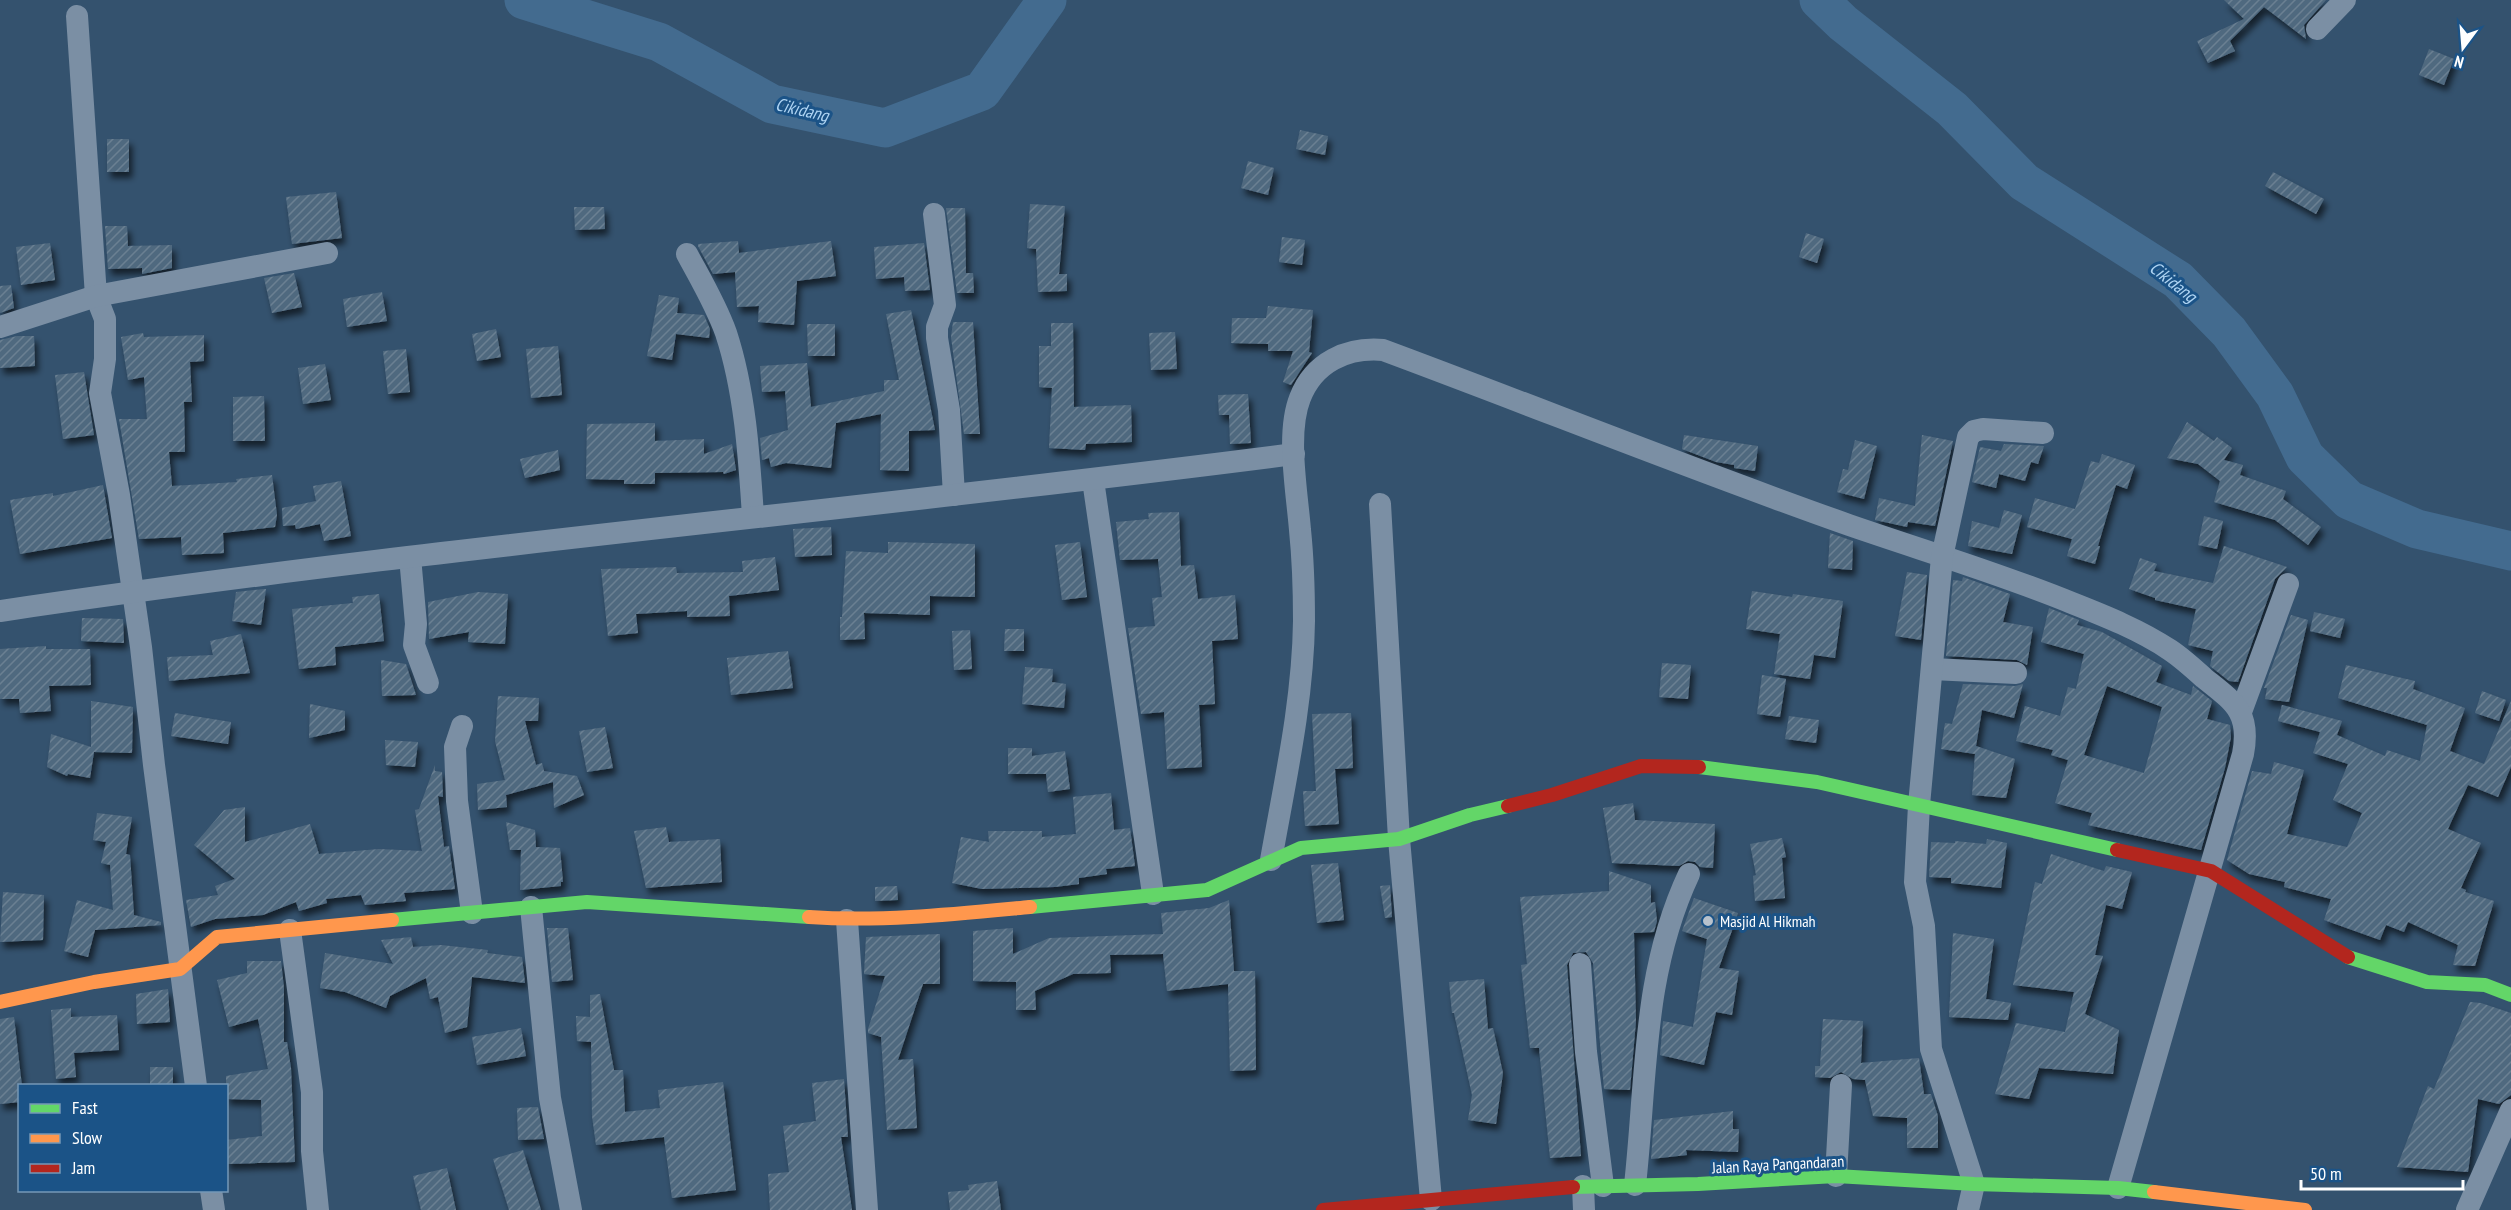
<svg xmlns="http://www.w3.org/2000/svg" width="2511" height="1210" font-family="'PT Sans Narrow',sans-serif">
<style>
.lines{fill:none;stroke-linecap:round;stroke-linejoin:round}
.river{stroke:#436b8f;stroke-width:39}
.building{fill:url(#building-hatch);fill-rule:evenodd;filter:url(#shadow)}
.street{stroke:#7b8fa4;stroke-width:22}
.fast{stroke:#63d668;stroke-width:14}
.slow{stroke:#ff974d;stroke-width:14}
.jam{stroke:#b3261e;stroke-width:14}
.poi-dot{fill:#b8c2cc;stroke:#1b5387;stroke-width:2}
.labels{text-anchor:middle;stroke-width:6;stroke-linejoin:round;paint-order:stroke}
.poi-label{font-size:16px;fill:#fff;stroke:#1b5387;text-anchor:start}
.street-label{font-size:16px;fill:#fff;stroke:#1b5387}
.water-label{font-size:18px;font-style:italic;fill:#afd4f3;stroke:#1b5387}
</style>
<defs>
<pattern id="building-hatch" width="6" height="6" patternUnits="userSpaceOnUse" patternTransform="scale(1.5)"><rect width="6" height="6" fill="#50697f"/><path d="M-1 1l2-2M0 6l6-6M5 7l2-2" fill="none" stroke="#6a8092"/></pattern>
<filter id="shadow"><feDropShadow dx="3.5" dy="6" stdDeviation="3" flood-color="#0009"/></filter>
</defs>
<rect width="100%" height="100%" fill="#34526e"/>
<g class="lines">
<g class="river">
<path d="M524,0L659,42L772,104L885,128L982,91L1047,0"/>
<path d="M1819,0L1843,23L1952,109L2024,182L2178,280L2229,332L2275,395L2305,457L2349,500L2417,529L2511,551"/>
</g>
</g>
<g class="building">
<path d="M2224,0H2326L2304,25L2306,39L2264,7L2230,41L2235,51L2208,63L2197,41L2244,19Z"/>
<path d="M2429,49L2454,59L2444,85L2419,75Z"/>
<path d="M1300,130L1328,136L1325,155L1296,149Z"/>
<rect x="107" y="139" width="22" height="33"/>
<path d="M1248,161L1274,168L1268,195L1241,188Z"/>
<path d="M2273,172L2324,199L2316,214L2265,186Z"/>
<path d="M336,192L342,238L292,244L286,197Z"/>
<path d="M1030,204L1065,206L1059,274H1067V291L1038,292L1036,249L1027,248Z"/>
<path d="M574,207H604L605,229L575,230Z"/>
<path d="M946,208H965L966,273H973L974,293H957Z"/>
<path d="M105,226H127L128,246L172,245V268L142,274V268L108,269Z"/>
<path d="M1806,233L1824,239L1817,263L1799,257Z"/>
<path d="M1282,237L1305,240L1302,265L1279,262Z"/>
<path d="M738,241L739,253L831,241L836,276L797,281L794,325L758,322L759,306L737,307L735,272L713,274L698,246V244Z"/>
<path d="M50,243L55,280L21,285L16,247Z"/>
<path d="M924,243L930,290L905,291L904,277L876,279L874,247Z"/>
<path d="M294,273L302,307L272,313L264,278Z"/>
<path d="M11,285L14,308L0,313V286Z"/>
<path d="M382,292L387,321L347,327L343,299Z"/>
<path d="M659,295L679,298L677,313L704,315L710,329L709,338L676,334L672,360L647,356Z"/>
<path d="M1268,306L1313,310L1309,352L1312,353L1291,385L1283,382L1293,351H1268V344L1231,343L1232,318H1266Z"/>
<path d="M911,310L935,430L909,431V471L880,470L881,414L836,423L831,468L786,463L771,467L769,458L762,460L760,438L788,430L785,391L762,392L760,366L807,363L811,407L884,391V380H899L886,314Z"/>
<path d="M953,322H973L980,434H964L951,337Z"/>
<path d="M1051,323H1073L1074,407L1131,405L1132,442L1086,444L1085,450L1049,448L1052,388L1039,387V346H1051Z"/>
<path d="M807,324H835V356H808Z"/>
<path d="M496,329L501,357L477,361L472,334Z"/>
<path d="M1175,332L1177,369L1151,370L1149,333Z"/>
<path d="M143,333L144,337L204,335V361L190,362L192,402H184L185,452H169L172,486L237,482L236,479L272,475L277,515L275,527L223,533L224,553L182,555L181,537L139,539L119,419H147L144,377L128,380L121,337Z"/>
<path d="M17,336H34L35,366L0,368V340Z"/>
<path d="M558,346L562,395L531,398L526,349Z"/>
<path d="M406,349L410,392L388,394L383,351Z"/>
<path d="M325,364L331,400L303,404L298,368Z"/>
<path d="M84,372L94,435L63,439L55,375Z"/>
<path d="M1248,394L1251,443L1230,444L1229,415H1219L1218,395Z"/>
<path d="M264,396L265,441H233V397Z"/>
<path d="M2187,422L2214,441L2217,437L2232,448L2224,460L2243,465L2240,475L2286,491L2283,499L2321,527L2308,545L2275,520L2214,502L2220,481L2198,464L2167,458Z"/>
<path d="M655,423V441L704,439V454L732,444L736,470L724,474L723,472L655,473V484H624V480L586,479L587,424Z"/>
<path d="M1684,435L1758,446L1755,471L1734,468V465L1716,462L1682,449Z"/>
<path d="M1922,435L1953,441L1935,526L1908,522L1907,527L1875,520L1879,498L1915,506Z"/>
<path d="M1855,440L1877,446L1864,499L1837,492L1843,469L1848,470Z"/>
<path d="M2004,444L2044,446L2038,464L2031,462L2025,481L1999,474L1996,488L1972,482L1980,447L2001,451Z"/>
<path d="M558,450L560,470L525,478L520,459Z"/>
<path d="M2102,454L2135,465L2127,489L2116,485L2098,546H2100L2095,564L2067,556L2072,539L2027,527L2035,498L2075,509L2091,461L2099,463Z"/>
<path d="M341,481L351,536L324,541L320,524L296,529L295,525L283,526L282,508L316,501L313,486Z"/>
<path d="M103,485L112,538L20,554L10,500L53,493V496Z"/>
<path d="M2004,510L2022,515L2012,554L1968,546L1972,521L1999,528Z"/>
<path d="M1179,512L1181,566L1194,565L1198,599L1235,595L1238,639L1212,641L1215,704L1199,705L1202,767L1167,769L1164,712L1141,714L1128,628L1155,626L1152,598L1162,597L1158,559L1120,560L1116,522L1149,519L1148,513Z"/>
<path d="M2204,516L2223,521L2217,549L2198,545Z"/>
<path d="M831,527L832,555L795,557L793,529Z"/>
<path d="M1830,533L1853,541L1852,570L1828,568Z"/>
<path d="M888,542L975,544V597L930,596V615L864,613L865,639L840,640V617H842L846,551L888,553Z"/>
<path d="M1080,542L1087,597L1062,600L1055,545Z"/>
<path d="M2224,546L2287,567L2275,579L2238,682L2229,681L2210,666L2213,651L2188,645L2196,609L2155,600V598L2129,589L2140,558L2157,564L2154,571L2213,583Z"/>
<path d="M775,557L779,590L729,596L730,616L687,617V611L636,614L638,633L608,636L601,569L676,567L677,573L743,572L742,561Z"/>
<path d="M1907,572L1927,575L1921,640L1895,636Z"/>
<path d="M1963,577L2010,594L2003,622L2033,627L2027,665L2017,660L1946,656L1953,580L1962,581Z"/>
<path d="M264,589H266L261,625L232,621L236,592Z"/>
<path d="M1752,591L1792,597L1793,594L1843,601L1835,658L1814,655L1810,679L1774,674L1780,634L1746,629Z"/>
<path d="M478,592L508,594L505,644L468,642L469,632L429,639L428,602Z"/>
<path d="M379,594L384,641L335,647L336,665L299,669L292,609L353,603L352,597Z"/>
<path d="M2049,608L2079,620L2077,625L2102,632L2162,666L2156,682L2191,695L2193,686L2212,701L2207,719L2230,725L2231,737L2225,768L2201,850L2088,825L2092,813L2055,803L2068,760L2051,755L2053,750L2016,741L2025,706L2060,716L2068,687L2076,689L2084,654L2041,642ZM2107,686L2162,707L2144,773L2084,755Z"/>
<path d="M2314,612L2345,619L2340,638L2310,631Z"/>
<path d="M2291,615L2308,620L2289,702L2265,699L2267,688H2264Z"/>
<path d="M82,618L123,619L124,643L81,641Z"/>
<path d="M1005,629H1024V651H1004Z"/>
<path d="M970,630L972,669L954,670L952,631Z"/>
<path d="M241,634L250,673L169,681L167,657L213,655L210,641Z"/>
<path d="M46,646V649H90L91,685L49,686L51,711L20,713L19,699H0V649Z"/>
<path d="M788,651L793,688L731,695L727,658Z"/>
<path d="M381,660L406,664L416,695L382,696Z"/>
<path d="M1662,663L1691,665L1688,699L1659,697Z"/>
<path d="M2346,665L2415,681L2413,689L2465,708L2450,751L2484,764L2511,701V767L2498,797L2468,785L2448,829L2481,843L2461,888L2466,890L2465,892L2494,901L2475,966L2453,965L2458,945L2408,922L2404,932L2386,925L2380,940L2324,920L2331,899L2284,887L2285,882L2249,874L2227,860L2252,771L2271,774L2274,762L2304,770L2287,834L2347,847L2362,813L2333,800L2348,764L2313,753L2320,732L2278,721L2282,705L2342,721L2337,735L2385,756L2387,750L2420,761L2427,725L2338,698Z"/>
<path d="M1025,667L1053,669L1052,682L1066,684L1064,708L1022,704Z"/>
<path d="M1762,675L1786,679L1780,717L1757,714Z"/>
<path d="M1963,684L2015,686L2023,684L2014,718L1982,710L1976,746L2015,759L2006,798L1972,795L1975,754L1941,749L1945,723L1952,724Z"/>
<path d="M2482,691L2506,700L2499,721L2475,713Z"/>
<path d="M498,696L539,698L538,721H525L536,765L542,763L544,771L577,776L584,795L554,808L553,782L506,795L507,807L478,810L477,784L505,780L495,741Z"/>
<path d="M91,701L133,707L132,753L94,752L90,778L68,774L67,776L47,767L51,734L91,747Z"/>
<path d="M310,704L345,711V730L309,738Z"/>
<path d="M175,713L231,722L228,744L171,736Z"/>
<path d="M1351,713L1353,768L1335,769L1339,824L1305,826L1303,791H1316L1312,714Z"/>
<path d="M1789,716L1819,720L1816,743L1785,739Z"/>
<path d="M605,727L613,768L587,772L579,731Z"/>
<path d="M385,740L418,742L415,767L386,765Z"/>
<path d="M1008,748H1032V756L1065,751L1070,789L1048,792L1046,774H1008Z"/>
<path d="M435,765V771L442,772L443,797L438,796L444,847L449,846L455,889L404,893L406,901L365,905L361,895L326,899L327,903L299,911L296,902L263,915L215,919L191,927L186,900L218,895L215,886L235,879L194,845L224,810L245,807V842L310,824L319,854L379,849L422,851L415,810L419,809Z"/>
<path d="M1111,793L1114,830L1130,828L1135,866L1106,869L1107,874L1079,878V884L1055,887L982,889L952,883L961,837L989,842L988,831H1042V837L1076,834L1073,797Z"/>
<path d="M1633,803L1635,820L1715,824L1713,868L1700,867L1695,862L1688,861L1679,866L1612,863L1603,808Z"/>
<path d="M97,813L132,817L126,854L130,855L134,915L161,922V925L95,930L88,957L64,951L77,900L113,910L110,865L101,863L106,842L93,840Z"/>
<path d="M506,822L535,830L536,847L560,848L563,882H561V886L520,890L521,850H510Z"/>
<path d="M666,827L669,842L720,839L722,882L646,888L634,831Z"/>
<path d="M1782,838L1786,857L1782,858L1785,898L1755,901L1753,876L1756,875L1750,844Z"/>
<path d="M1987,839L2007,843L2001,888L1951,883V878L1929,877L1931,842L1955,843V841L1986,844Z"/>
<path d="M2051,854L2104,871L2106,866L2132,872L2122,909L2106,905L2095,955L2103,956L2085,1014L2119,1030L2113,1074L2039,1068L2029,1099L1995,1094L2016,1023L2065,1032L2074,992L2013,985L2035,882L2042,884Z"/>
<path d="M1338,863L1344,920L1317,923L1311,865Z"/>
<path d="M1609,871L1651,885V903L1655,902L1657,921L1654,932L1634,933L1636,1021L1630,1090L1604,1089L1593,963L1586,952L1573,953L1567,965L1581,1156L1550,1158L1539,1048H1530L1521,965L1527,964L1520,897L1609,891Z"/>
<path d="M1390,885L1392,917L1385,918L1380,886Z"/>
<path d="M897,886L898,900L875,901V887Z"/>
<path d="M3,892L44,895L43,940L0,942Z"/>
<path d="M1694,898L1738,913L1719,968L1739,971L1732,1015L1716,1012L1704,1065L1660,1055L1663,1021L1693,1027L1707,939L1682,931Z"/>
<path d="M1229,900L1234,971H1255L1256,1070L1230,1071L1228,984L1167,991L1163,954L1110,955L1111,973L1073,974L1035,991L1036,1010H1016V982L973,981V931L1013,928V954L1049,938L1163,934L1161,913L1209,908Z"/>
<path d="M547,928H568L573,980L552,982Z"/>
<path d="M1953,933L1994,939L1986,999L2011,1003L2008,1020L1949,1017Z"/>
<path d="M940,934V984H923L898,1060L913,1059L917,1128L887,1130L881,1037L868,1033V1029L885,976L864,974L866,937Z"/>
<path d="M411,937L413,947L441,945L488,950L487,953L522,957L525,983L472,977L467,1027L445,1033L438,997L430,999L426,978L390,996L386,1008L345,992L320,988L325,953L393,964L381,940Z"/>
<path d="M247,961H281L284,988V1042H287L291,1068L295,1162L226,1164V1140L262,1136L261,1100L226,1099V1076L268,1069L258,1019L229,1027L217,980L247,973Z"/>
<path d="M1484,979L1488,1029L1493,1028L1503,1073L1496,1124L1468,1120L1472,1095L1454,1013H1452L1449,982Z"/>
<path d="M168,989L170,1022L137,1024L136,994Z"/>
<path d="M600,994L614,1070H623L625,1112L660,1108L658,1090L723,1082L736,1190L672,1198L664,1137L596,1145L592,1116L591,1042L577,1041L576,1016L590,1017V995Z"/>
<path d="M2470,1002L2481,1003L2511,1013V1095L2499,1104L2478,1099L2468,1172L2397,1167L2428,1086L2434,1089Z"/>
<path d="M71,1008V1017L117,1015L119,1050L74,1053L76,1077L56,1079L51,1010Z"/>
<path d="M14,1017L22,1086H20V1102L0,1104V1019Z"/>
<path d="M1823,1019L1863,1021L1861,1063L1919,1058L1924,1094H1931L1938,1116V1148H1907V1118L1873,1116L1865,1080L1853,1079L1841,1072L1830,1078L1815,1077V1066H1820Z"/>
<path d="M521,1028L526,1056L477,1065L472,1037Z"/>
<rect x="150" y="1067" width="23" height="19"/>
<path d="M844,1079L848,1137H841L852,1210H770L768,1174L789,1172L783,1126L816,1121L812,1083Z"/>
<path d="M538,1107L544,1139L518,1140L517,1108Z"/>
<path d="M1733,1111V1129H1739L1738,1152L1686,1150L1687,1155L1651,1159L1654,1120Z"/>
<path d="M523,1150L541,1210H509L493,1159Z"/>
<path d="M447,1168L456,1210H421L413,1176Z"/>
<path d="M997,1181L1001,1210H950L948,1192L969,1190L968,1185Z"/>
</g>
<g class="lines">
<g class="street">
<path d="M77,16L96,296L105,319V359L100,393L119,495L141,647L154,765L196,1086"/>
<path d="M2317,29L2345,0"/>
<path d="M934,214L945,305L937,327V338L949,410L954,495"/>
<path d="M687,254C701,280 716,305 726,333C745,391 749,455 753,516"/>
<path d="M0,327L96,296L327,253"/>
<path d="M1093,480L1153,894"/>
<path d="M1380,504L1399,839L1431,1200"/>
<path d="M410,557L416,624L414,645L428,683"/>
<path d="M0,611C430,547 863,510 1294,454"/>
<path d="M1932,669L2016,673"/>
<path d="M2241,712L2288,584"/>
<path d="M462,726L455,747L457,801L472,913"/>
<path d="M1271,860C1285,781 1303,701 1304,621C1304,591 1303,559 1300,530C1297,492 1286,433 1300,398C1314,362 1347,347 1383,350C1539,408 1693,470 1849,525C1924,551 1999,573 2072,603C2105,616 2140,630 2170,650C2182,658 2193,668 2204,678C2234,702 2251,712 2243,754L2118,1188"/>
<path d="M531,907L550,1098L571,1210"/>
<path d="M847,920L867,1210"/>
<path d="M290,930L312,1092V1151L318,1210"/>
<path d="M1580,964L1586,1052L1603,1186"/>
<path d="M1836,1176L1841,1085"/>
<path d="M1635,1185C1647,1077 1642,974 1689,874"/>
<path d="M1583,1186L1584,1210"/>
<path d="M211,1190L214,1210"/>
<path d="M1968,1210L1974,1184L1931,1049L1924,926L1915,882L1919,805L1942,557L1968,437L1974,431L1983,429L2043,433"/>
<path d="M2467,1210L2511,1110"/>
</g>
<g class="fast">
<path d="M1699,767L1817,782L2117,850"/>
<path d="M1030,907L1207,890L1301,848L1399,839L1470,815L1508,806"/>
<path d="M392,920L587,902L809,917"/>
<path d="M2348,957L2427,982L2485,985L2511,995"/>
<path d="M1573,1187L1698,1184L1836,1176L1974,1184L2118,1188L2154,1192"/>
</g>
<g class="slow">
<path d="M809,917C882,922 956,914 1030,907"/>
<path d="M0,1002L94,982L180,969L217,937L392,920"/>
<path d="M2154,1192L2305,1210"/>
</g>
<g class="jam">
<path d="M1508,806L1552,795L1641,766L1699,767"/>
<path d="M2117,850L2211,871L2348,957"/>
<path d="M1323,1210L1573,1187"/>
</g>
</g>
<circle class="poi-dot" cx="1708" cy="921" r="6"/>
<g class="labels">
<g class="poi-label">
<text x="1720" y="927">Masjid Al Hikmah</text>
</g>
<g class="street-label">
<text transform="translate(1778 1164) rotate(-3)" y="6">Jalan Raya Pangandaran</text>
</g>
<g class="water-label">
<text transform="translate(802 110) rotate(13)" y="6">Cikidang</text>
<text transform="translate(2173 282) rotate(38)" y="6">Cikidang</text>
</g>
</g>
<rect x="18" y="1084" width="210" height="108" fill="#1b5387" stroke="#7698b7" stroke-width="1.5"/>
<rect x="30" y="1104" width="30" height="9" fill="#63d668" stroke="#7698b7" stroke-width="1.5"/>
<text x="72" y="1114" font-size="18" fill="#ffffff">Fast</text>
<rect x="30" y="1134" width="30" height="9" fill="#ff974d" stroke="#7698b7" stroke-width="1.5"/>
<text x="72" y="1144" font-size="18" fill="#ffffff">Slow</text>
<rect x="30" y="1164" width="30" height="9" fill="#b3261e" stroke="#7698b7" stroke-width="1.5"/>
<text x="72" y="1174" font-size="18" fill="#ffffff">Jam</text>
<g transform="translate(2463 48) rotate(196)" stroke="#1b5387" stroke-width="4.5" paint-order="stroke">
<path d="M0-4.5L10 22L0 15L-10 22Z" fill="#ffffff"/>
<text y="-9" font-size="16" font-weight="bold" text-anchor="middle" fill="#ffffff">N</text>
</g>
<path d="M2301 1180v9h162v-9" fill="none" stroke="#ffffff" stroke-width="3"/>
<text x="2310" y="1180" font-size="18" fill="#ffffff" stroke="#1b5387" stroke-width="4.5" paint-order="stroke">50 m</text>
</svg>
